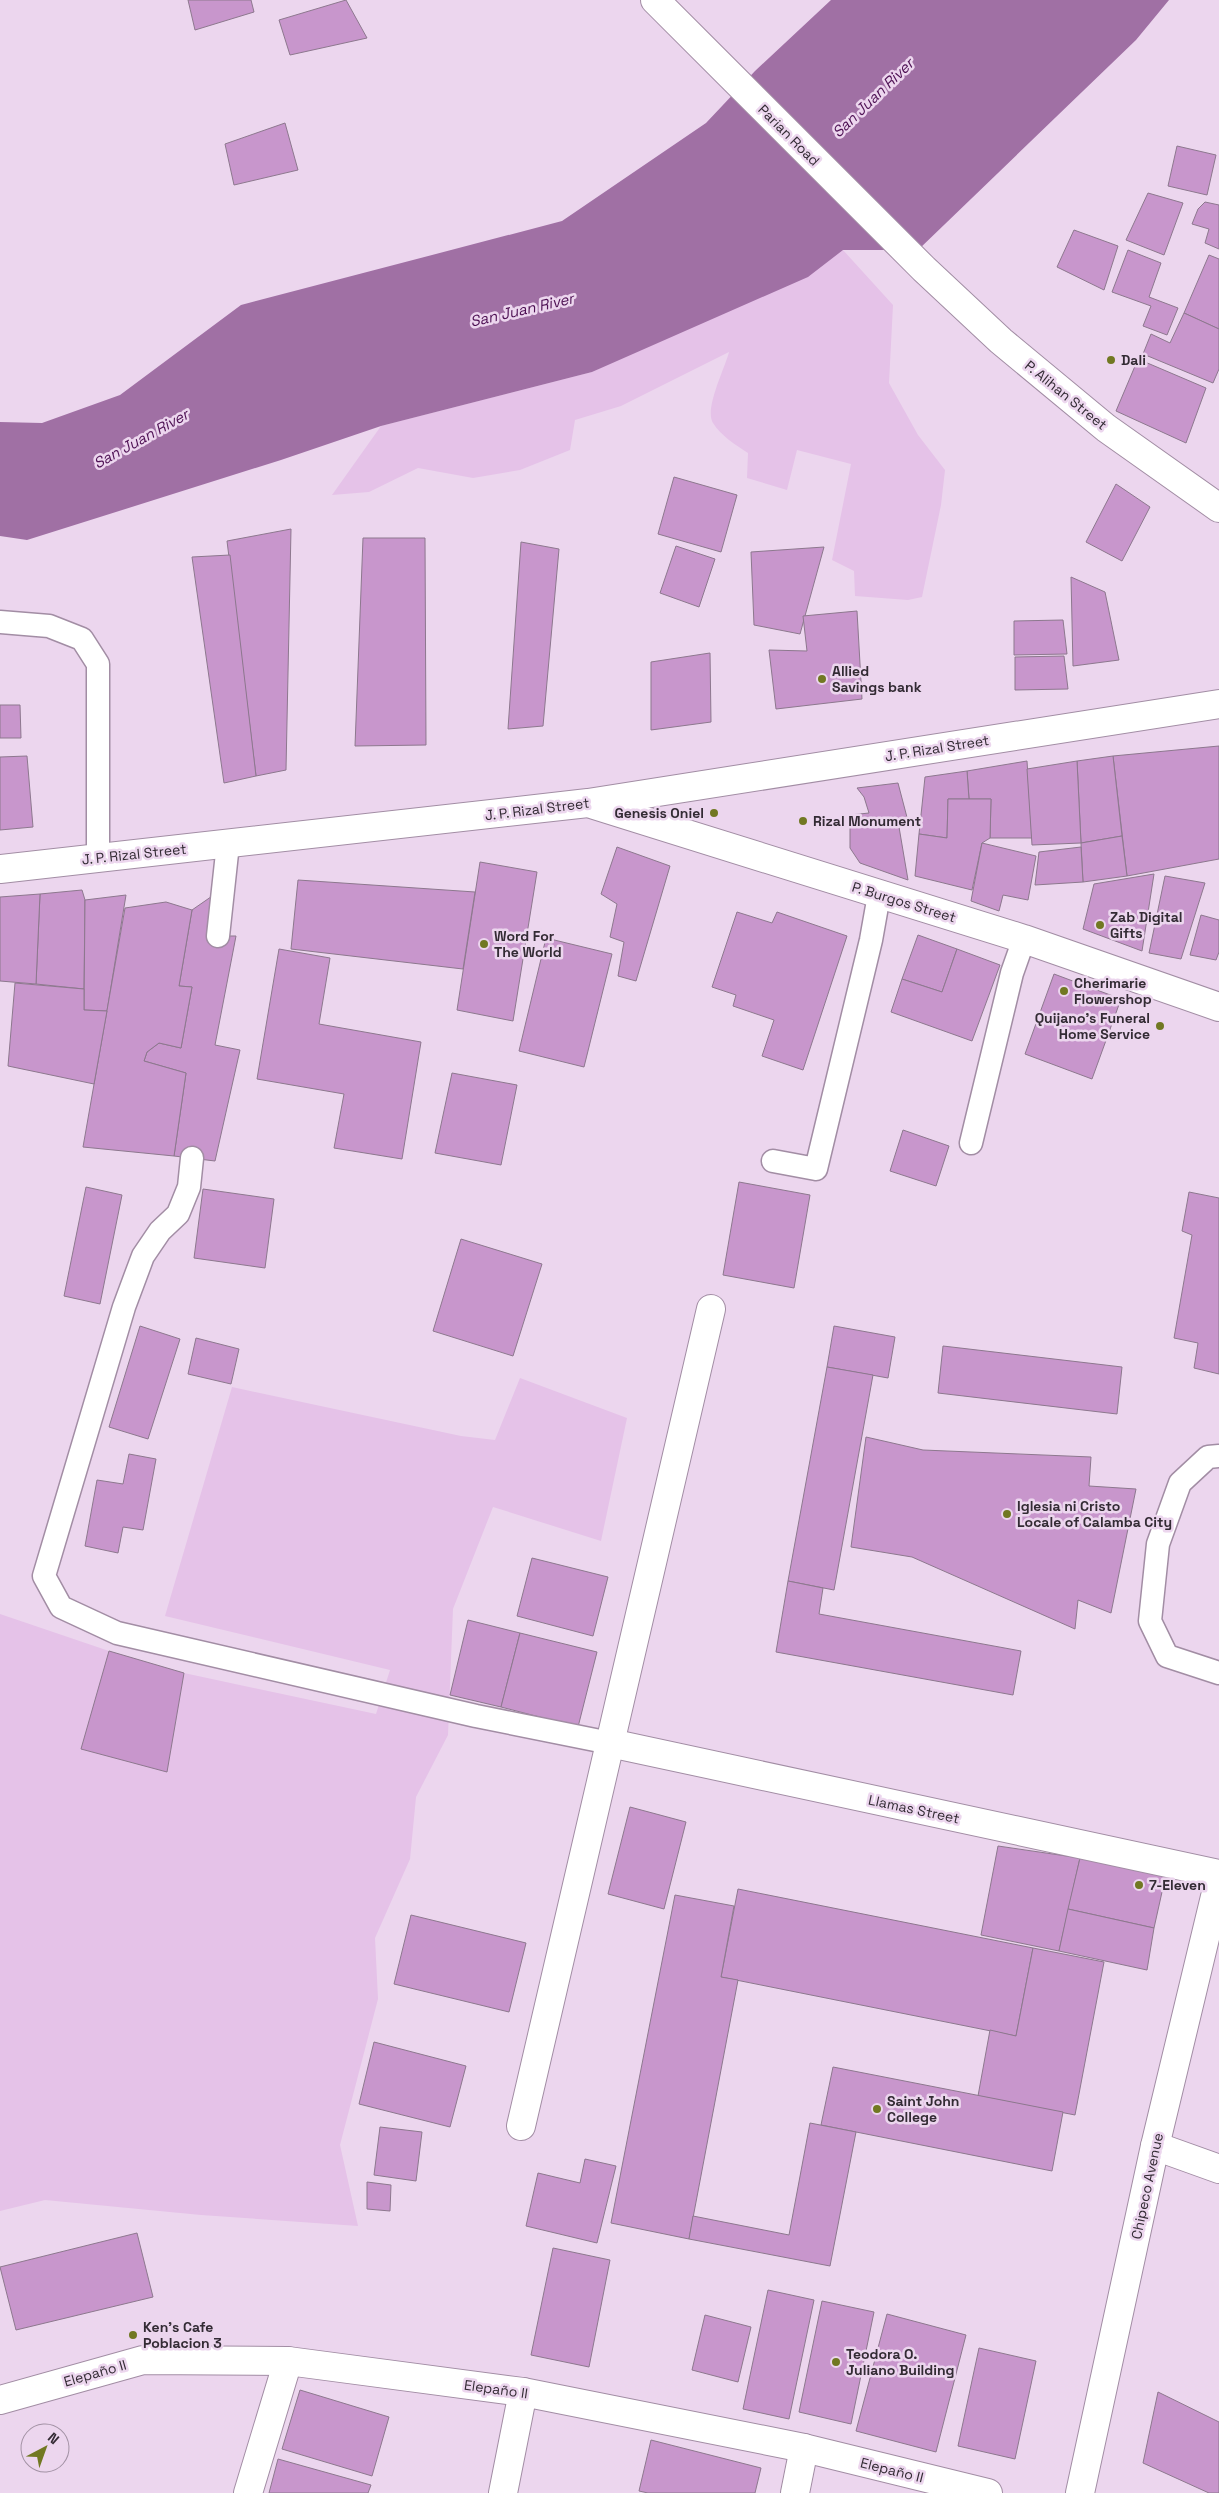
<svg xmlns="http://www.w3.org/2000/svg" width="1219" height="2493" font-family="'Space Grotesk',sans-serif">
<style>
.green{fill:#e5c2e8}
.water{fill:#a070a4}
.building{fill:#c896cc;stroke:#8d788e}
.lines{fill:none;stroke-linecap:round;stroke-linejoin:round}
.service-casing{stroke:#a28da4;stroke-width:25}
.minor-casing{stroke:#a28da4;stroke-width:30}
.tertiary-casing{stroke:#a28da4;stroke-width:30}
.secondary-casing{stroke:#a28da4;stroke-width:30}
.service{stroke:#fff;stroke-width:22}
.minor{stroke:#fff;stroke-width:28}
.tertiary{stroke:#fff;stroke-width:28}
.secondary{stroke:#fff;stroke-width:28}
.poi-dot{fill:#717822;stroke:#ecd6ee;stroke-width:2}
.labels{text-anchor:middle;stroke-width:5;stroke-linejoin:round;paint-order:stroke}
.street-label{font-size:14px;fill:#332b34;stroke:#ecd6ee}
.poi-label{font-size:14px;font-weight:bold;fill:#332b34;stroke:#ecd6ee;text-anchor:start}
.water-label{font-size:15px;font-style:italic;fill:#4d1053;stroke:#ecd6ee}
</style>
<rect width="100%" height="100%" fill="#ecd6ee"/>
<g class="green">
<path d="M843,250L893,305L889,383L918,435L945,470L941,505L922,597L908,600L855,596L854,571L832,560L851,464L797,450L787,490L747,478L748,453C736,445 721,436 713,423C704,409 725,368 729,352L621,406L575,420L570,450L520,470L473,478L418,468L369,492L332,495L381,426L592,372Z"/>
<path d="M520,1378L627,1418L601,1541L493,1507L453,1609L448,1735L416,1797L410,1859L375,1938L378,1999L340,2145L358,2226L201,2215L45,2200L0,2211V1614L109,1651L168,1721L149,1767L167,1772L184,1673L376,1714L390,1670L165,1616L232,1387L461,1436L495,1440Z"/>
</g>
<path class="water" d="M831,0H1169L1136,40L918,250H843L808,277L592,372L381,426L281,460L27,540L0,536V422L42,423L120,395L241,305L562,221L706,123L755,71Z"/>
<g class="building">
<path d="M188,0H251L254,12L195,30Z"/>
<path d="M346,0L367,38L290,55L279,20Z"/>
<path d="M285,123L298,170L234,185L225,144Z"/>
<path d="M1177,146L1216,155L1207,195L1168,186Z"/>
<path d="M1148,193L1183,203L1164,255L1126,240Z"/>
<path d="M1205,202L1219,205V249L1205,243L1209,229L1192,224L1198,209Z"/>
<path d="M1074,230L1118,246L1104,290L1057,267Z"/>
<path d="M1128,250L1161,263L1149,297L1178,308L1167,335L1143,326L1151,306L1112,292Z"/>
<path d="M1209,255L1219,259V329L1184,313Z"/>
<path d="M1184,313L1219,329V369L1213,383L1143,354L1151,334L1170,343Z"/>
<path d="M1138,359L1206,388L1186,443L1116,411Z"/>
<path d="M674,477L737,495L721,552L658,534Z"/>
<path d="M1116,484L1150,507L1122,561L1086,542Z"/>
<path d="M291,529L286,770L256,776L227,541Z"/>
<path d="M363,538H425L426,745L355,746Z"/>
<path d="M521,542L559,549L543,726L508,729Z"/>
<path d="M676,546L715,559L699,607L660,593Z"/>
<path d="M824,547L800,634L754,625L751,552Z"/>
<path d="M230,555L256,776L224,783L192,557Z"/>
<path d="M1071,577L1105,592L1119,660L1073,666Z"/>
<path d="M857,611L862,699L776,709L769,650L807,651L803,616Z"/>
<path d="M1063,620L1067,654L1014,655V621Z"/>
<path d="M710,653L711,722L651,730V662Z"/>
<path d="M1064,656L1068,689L1015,690V657Z"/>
<path d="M0,705H20L21,738H0Z"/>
<path d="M1219,746V859L1127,876L1113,756Z"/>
<path d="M27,756L33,827L0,830V757Z"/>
<path d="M1113,756L1122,836L1081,843L1077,761Z"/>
<path d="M1027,761L1032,838H990L991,799H969L967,771Z"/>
<path d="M1077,761L1081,843L1032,845L1027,769Z"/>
<path d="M967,771L969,799H948L947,838L919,834L925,777Z"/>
<path d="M898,783L909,825L899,827L908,880L860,863L850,848V815L869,813L864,797L857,788Z"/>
<path d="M948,799H991L990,838L982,843L972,890L915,876L919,834L947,838Z"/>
<path d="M1122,836L1127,876L1083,882L1081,843Z"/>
<path d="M982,843L1036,856L1028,900L1003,895L999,911L971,901Z"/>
<path d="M617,847L670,866L636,981L618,976L624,942L610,937L617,904L601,894Z"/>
<path d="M1081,847L1083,882L1035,885L1039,852Z"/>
<path d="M480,862L537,872L513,1021L457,1010Z"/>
<path d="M1154,874L1142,951L1083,929L1094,884Z"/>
<path d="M1165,876L1205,883L1181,959L1149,953Z"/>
<path d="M298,880L475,892L463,969L291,949Z"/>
<path d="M82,890L85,900L84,989L36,984L40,894Z"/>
<path d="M218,892L216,936H236L215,1045L240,1050L215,1161L174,1156L186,1073L144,1061L147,1052L159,1043L181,1048L192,987L179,986L192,910Z"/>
<path d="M40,894L36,984L0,981V897Z"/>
<path d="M126,895L107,1011L84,1010L85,900Z"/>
<path d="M166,902L192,910L179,986L192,987L181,1048L159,1043L147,1052L144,1061L186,1073L174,1156L83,1147L125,908Z"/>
<path d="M737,912L772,923L777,912L847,936L803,1070L762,1056L774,1020L733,1006L736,995L712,987Z"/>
<path d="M1201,915L1219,920V952L1216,960L1190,955Z"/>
<path d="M918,935L957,949L942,992L902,979Z"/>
<path d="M546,938L612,954L584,1067L519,1051Z"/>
<path d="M279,949L330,958L319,1024L421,1042L402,1159L334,1148L344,1094L257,1079Z"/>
<path d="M957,949L1000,965L972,1041L891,1012L902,979L942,992Z"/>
<path d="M1054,974L1121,999L1092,1079L1025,1054Z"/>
<path d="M15,983L84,989V1010L107,1011L94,1084L8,1066Z"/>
<path d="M452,1073L517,1085L501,1165L435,1153Z"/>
<path d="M903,1130L949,1146L936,1186L890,1171Z"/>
<path d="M739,1182L810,1195L794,1288L723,1275Z"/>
<path d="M86,1187L122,1195L100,1304L64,1296Z"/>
<path d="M203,1189L274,1199L265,1268L194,1258Z"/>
<path d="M1189,1192L1219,1198V1374L1194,1368L1198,1343L1174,1338L1192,1235L1182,1231Z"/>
<path d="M461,1239L542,1264L513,1356L433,1331Z"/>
<path d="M140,1326L180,1339L148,1439L109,1427Z"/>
<path d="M834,1326L895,1337L888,1378L827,1367Z"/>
<path d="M196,1338L239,1349L231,1384L188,1374Z"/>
<path d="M943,1346L1122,1367L1117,1414L938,1393Z"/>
<path d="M827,1367L873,1375L834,1590L788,1581Z"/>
<path d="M866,1437L923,1450L1091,1457L1089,1486L1136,1489L1111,1613L1078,1600L1075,1629L912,1557L851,1547Z"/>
<path d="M129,1454L156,1459L143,1530L123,1527L118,1553L85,1546L97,1480L123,1484Z"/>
<path d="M532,1558L608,1577L593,1636L517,1616Z"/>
<path d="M788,1581L823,1588L819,1614L1021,1651L1013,1695L776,1652Z"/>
<path d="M468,1620L520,1633L501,1707L450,1695Z"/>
<path d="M520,1633L597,1652L578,1727L501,1707Z"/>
<path d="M109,1651L184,1673L167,1772L81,1749Z"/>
<path d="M630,1807L686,1822L664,1909L608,1894Z"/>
<path d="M998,1846L1080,1858L1059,1951L981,1935Z"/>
<path d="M1080,1858L1166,1874L1154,1928L1068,1909Z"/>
<path d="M738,1889L1033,1948L1016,2036L721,1977Z"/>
<path d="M675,1895L734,1906L721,1977L738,1980L689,2239L611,2223Z"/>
<path d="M1068,1909L1154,1928L1147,1970L1059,1951Z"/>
<path d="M411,1915L526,1943L509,2012L394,1984Z"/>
<path d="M1033,1948L1104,1962L1075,2115L978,2096L990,2030L1016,2036Z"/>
<path d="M374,2042L466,2066L450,2127L359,2104Z"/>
<path d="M833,2067L1063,2112L1052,2171L821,2125Z"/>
<path d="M810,2123L856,2132L830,2266L689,2239L693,2216L789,2235Z"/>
<path d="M380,2127L422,2132L416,2181L374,2175Z"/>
<path d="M585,2159L616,2166L597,2243L526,2226L538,2173L580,2183Z"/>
<path d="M367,2182L391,2185L390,2211L367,2209Z"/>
<path d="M137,2233L153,2297L16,2330L0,2267Z"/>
<path d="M553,2248L610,2260L589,2367L531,2355Z"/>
<path d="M768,2290L814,2300L789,2419L743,2409Z"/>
<path d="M822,2301L874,2312L851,2424L799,2412Z"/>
<path d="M887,2314L966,2335L936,2452L856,2431Z"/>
<path d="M705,2315L751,2327L738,2382L692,2370Z"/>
<path d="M979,2348L1036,2361L1015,2459L958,2446Z"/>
<path d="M300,2390L389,2417L372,2476L282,2449Z"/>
<path d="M1158,2392L1219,2422V2493H1209L1143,2463Z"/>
<path d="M651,2440L761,2468L755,2493H648L639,2491Z"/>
<path d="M278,2459L371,2485L368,2493H269Z"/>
</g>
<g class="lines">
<g class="service-casing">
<g id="service">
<path d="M0,622L49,626L82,639L98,664V858"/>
<path d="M218,936L228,844"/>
<path d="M971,1143L1012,973L1024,939"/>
<path d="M192,1158L189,1187L178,1214L160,1231L143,1256L124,1307L44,1576L61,1607L117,1633L476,1716L610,1743"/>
<path d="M773,1161L816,1169L871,940L879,895"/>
<path d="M1219,1456L1208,1457L1180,1483L1158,1544L1150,1621L1167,1656L1219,1673"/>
</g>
</g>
<g class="minor-casing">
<g id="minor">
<path d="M610,1743L1219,1874"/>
<path d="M521,2126L711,1309"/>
<path d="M1155,2146L1219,2169"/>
<path d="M248,2493L288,2361"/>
<path d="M503,2493L523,2392"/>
<path d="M795,2493L804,2448"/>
</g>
</g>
<g class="tertiary-casing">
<path id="tertiary" d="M0,2400L143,2360L288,2361L523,2392L804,2448L988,2493"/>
</g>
<g class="secondary-casing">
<g id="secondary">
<path d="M655,0L924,269L1001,341L1106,428L1219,508"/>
<path d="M594,805L1024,939L1219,1007"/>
<path d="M0,869L588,803L1219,704"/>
<path d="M1080,2493L1155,2146L1219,1880"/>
</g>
</g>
<use href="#service" class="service"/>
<use href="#minor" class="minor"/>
<use href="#tertiary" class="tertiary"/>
<use href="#secondary" class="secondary"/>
</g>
<g class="poi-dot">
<circle cx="1111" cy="360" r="5"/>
<circle cx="822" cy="679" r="5"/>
<circle cx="714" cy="813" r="5"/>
<circle cx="803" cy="821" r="5"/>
<circle cx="1100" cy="925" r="5"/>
<circle cx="484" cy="944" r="5"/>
<circle cx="1064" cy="991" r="5"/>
<circle cx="1160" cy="1026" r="5"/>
<circle cx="1007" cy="1514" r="5"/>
<circle cx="1139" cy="1885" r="5"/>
<circle cx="877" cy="2109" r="5"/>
<circle cx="133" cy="2335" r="5"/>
<circle cx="836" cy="2362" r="5"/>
</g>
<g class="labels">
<g class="street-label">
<text transform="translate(789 135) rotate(45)" y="5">Parian Road</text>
<text transform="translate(1066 395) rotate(39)" y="5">P. Alihan Street</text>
<text transform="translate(937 748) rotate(-9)" y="5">J. P. Rizal Street</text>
<text transform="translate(537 809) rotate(-7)" y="5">J. P. Rizal Street</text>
<text transform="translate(134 854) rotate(-6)" y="5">J. P. Rizal Street</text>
<text transform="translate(904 902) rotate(17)" y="5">P. Burgos Street</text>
<text transform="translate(914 1809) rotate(12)" y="5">Llamas Street</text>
<text transform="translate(1147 2186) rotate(-78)" y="5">Chipeco Avenue</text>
<text transform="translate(95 2373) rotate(-16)" y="5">Elepaño II</text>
<text transform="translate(496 2389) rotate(8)" y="5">Elepaño II</text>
<text transform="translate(892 2470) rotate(14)" y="5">Elepaño II</text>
</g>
<g class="poi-label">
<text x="1121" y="365">Dali</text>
<text x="832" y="676">Allied<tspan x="832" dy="16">Savings bank</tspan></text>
<text x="704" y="818" text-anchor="end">Genesis Oniel</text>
<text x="813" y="826">Rizal Monument</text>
<text x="1110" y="922">Zab Digital<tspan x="1110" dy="16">Gifts</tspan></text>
<text x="494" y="941">Word For<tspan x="494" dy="16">The World</tspan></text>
<text x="1074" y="988">Cherimarie<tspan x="1074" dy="16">Flowershop</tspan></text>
<text x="1150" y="1023" text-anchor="end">Quijano's Funeral<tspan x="1150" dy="16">Home Service</tspan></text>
<text x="1017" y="1511">Iglesia ni Cristo<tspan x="1017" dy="16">Locale of Calamba City</tspan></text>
<text x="1149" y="1890">7-Eleven</text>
<text x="887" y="2106">Saint John<tspan x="887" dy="16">College</tspan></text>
<text x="143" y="2332">Ken's Cafe<tspan x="143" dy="16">Poblacion 3</tspan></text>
<text x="846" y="2359">Teodora O.<tspan x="846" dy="16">Juliano Building</tspan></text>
</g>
<g class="water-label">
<text transform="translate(873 98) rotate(-44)" y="5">San Juan River</text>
<text transform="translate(522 310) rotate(-13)" y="5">San Juan River</text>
<text transform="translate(141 439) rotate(-29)" y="5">San Juan River</text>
</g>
</g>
<g transform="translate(45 2448) rotate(41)"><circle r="24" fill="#ecd6ee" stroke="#a292a4"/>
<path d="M0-4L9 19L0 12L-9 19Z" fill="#717822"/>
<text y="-8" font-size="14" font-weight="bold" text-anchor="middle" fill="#332b34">N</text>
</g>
</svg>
